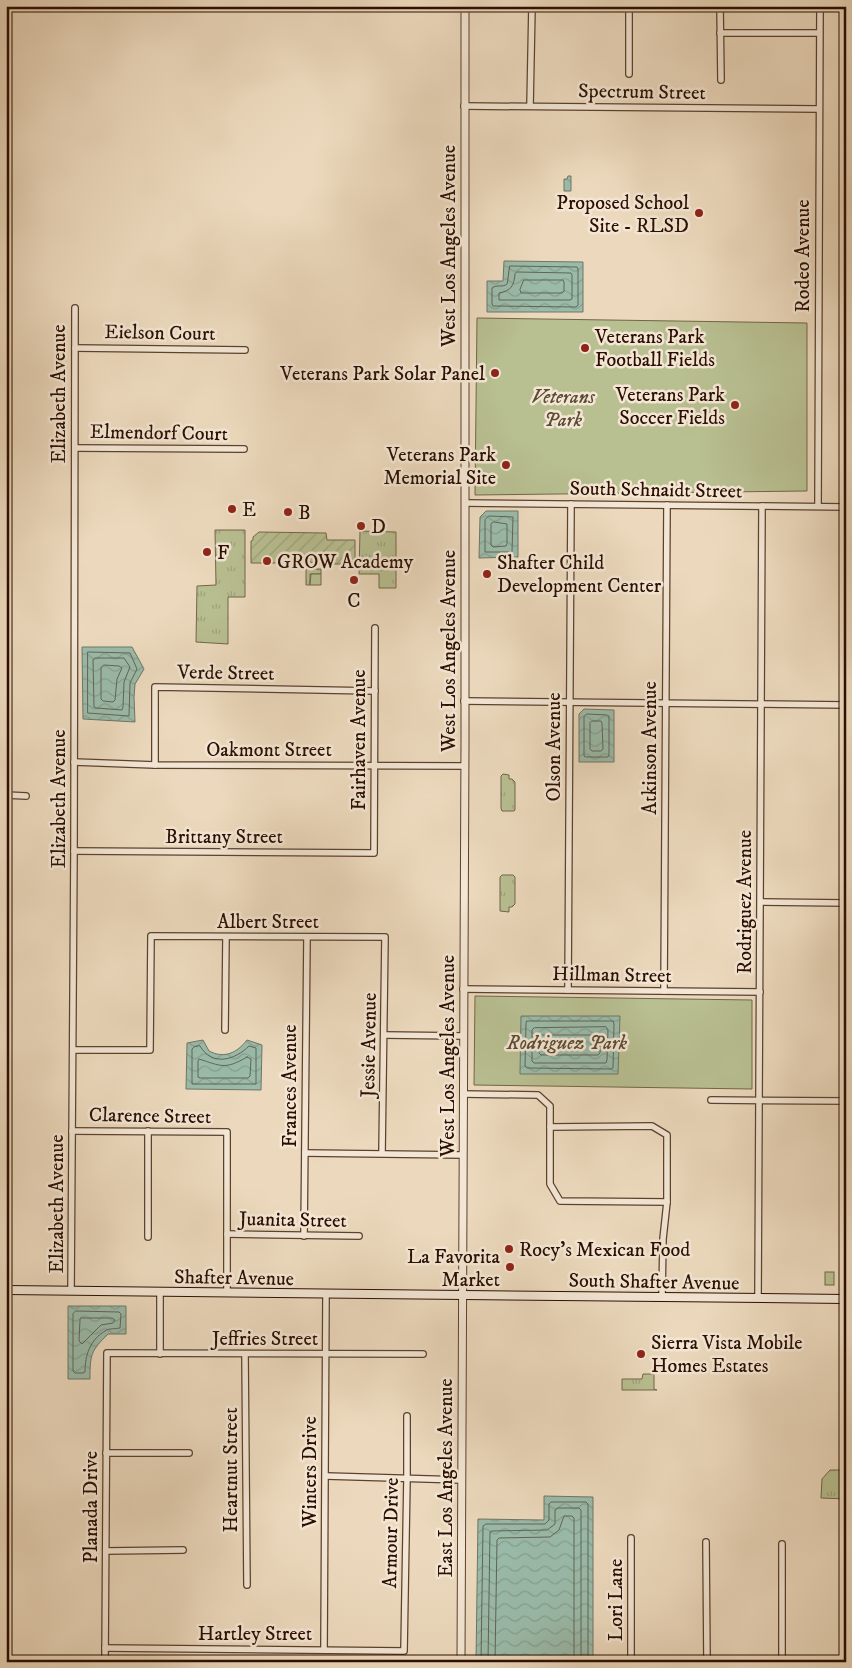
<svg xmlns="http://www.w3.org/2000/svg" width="852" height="1668" font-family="'IM FELL DW Pica',serif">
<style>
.grass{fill:url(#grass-tufts);stroke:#726648}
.park{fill:#b8bf91;stroke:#726648}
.garden{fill:url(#garden-furrows);stroke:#726648}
.water{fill:url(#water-waves);stroke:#6e7666}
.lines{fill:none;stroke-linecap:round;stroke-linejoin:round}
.shore{stroke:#626455;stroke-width:1}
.minor-casing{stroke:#5b412f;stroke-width:8}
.tertiary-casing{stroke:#5b412f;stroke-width:9}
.secondary-casing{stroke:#2b0e00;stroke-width:10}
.minor{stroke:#f3e6d4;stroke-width:5.5}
.tertiary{stroke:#f3e6d4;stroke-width:7}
.secondary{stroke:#f3e6d4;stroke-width:8}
.poi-dot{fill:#8f2418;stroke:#f3e6d4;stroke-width:2}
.labels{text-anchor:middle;stroke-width:5;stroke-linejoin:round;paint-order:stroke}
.street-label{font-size:20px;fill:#2b0e00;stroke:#f3e6d4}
.poi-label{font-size:20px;fill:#2b0e00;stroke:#f3e6d4;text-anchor:start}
.park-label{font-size:20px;font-style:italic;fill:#5c4c33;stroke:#f3e6d4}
</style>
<defs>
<pattern id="grass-tufts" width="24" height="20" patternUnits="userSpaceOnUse" patternTransform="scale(1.25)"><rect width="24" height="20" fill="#b8bf91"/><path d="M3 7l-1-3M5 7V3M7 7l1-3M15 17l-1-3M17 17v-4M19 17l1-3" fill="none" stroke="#9ea37b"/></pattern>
<pattern id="garden-furrows" width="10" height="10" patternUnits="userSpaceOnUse" patternTransform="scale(1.25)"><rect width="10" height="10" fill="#b8bf91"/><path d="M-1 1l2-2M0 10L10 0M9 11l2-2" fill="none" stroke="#9ea37b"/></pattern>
<pattern id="water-waves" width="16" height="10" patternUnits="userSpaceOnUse" patternTransform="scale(1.25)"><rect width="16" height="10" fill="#9abbaa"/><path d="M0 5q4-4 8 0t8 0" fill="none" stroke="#85a090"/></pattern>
</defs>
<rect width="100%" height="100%" fill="#ecd9bd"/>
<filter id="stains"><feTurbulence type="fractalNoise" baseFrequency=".004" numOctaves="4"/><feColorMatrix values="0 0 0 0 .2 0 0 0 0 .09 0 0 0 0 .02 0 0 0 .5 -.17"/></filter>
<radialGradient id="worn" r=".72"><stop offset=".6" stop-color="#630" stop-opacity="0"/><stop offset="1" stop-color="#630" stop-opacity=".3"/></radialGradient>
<g class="grass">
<path d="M215,530H245V597H228V644L196,642L197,586L216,585Z"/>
<path d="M360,531L396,532V588H379V574H359Z"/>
<path d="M306,569H321V574H310V585H306Z"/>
<path d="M503,774L509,775V779H512L515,782V810L514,811H502L501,808V776Z"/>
<path d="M502,875H513L515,877V904L512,907H509V912L500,911V877Z"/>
<rect x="825" y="1272" width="9" height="13"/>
<path d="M643,1374H654V1389L657,1390H622V1379H642Z"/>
<path d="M830,1470H846V1499L821,1498L822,1479Z"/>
</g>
<g class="park">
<path d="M477,318L807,323V491L475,495Z"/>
<path d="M311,574H321V585H310Z"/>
<path d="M475,996L752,1000V1089L474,1085Z"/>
</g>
<path class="garden" d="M259,532L326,533L327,540H355V564H316L305,560L290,563H251V541L253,540V537Z"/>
<g class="water">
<path d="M568,176H571V191H564V179H567Z"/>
<path d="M504,261L583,262V312H487V281H503Z"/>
<path d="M486,511H518V557L479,558L480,517Z"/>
<path d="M82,647H132L144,669L135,684L134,697L135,722L83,719Z"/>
<path d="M584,709L614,710V762H579V714Z"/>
<path d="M521,1016H620L618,1074H520Z"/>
<path d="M203,1040L209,1051C224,1059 237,1053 247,1040L262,1045L261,1090L186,1089L187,1043Z"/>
<path d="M68,1306H126V1334H108C91,1351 90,1354 90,1379H68Z"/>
<path d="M544,1496L593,1497V1662H476L478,1519L544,1520Z"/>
</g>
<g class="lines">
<g class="shore">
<path d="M510,266L577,267L578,269V305L576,307L493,306L492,304V288C497,284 503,288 507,284Z"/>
<path d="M517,272L571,273L572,275V299L570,300H499V293C511,291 514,286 515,274Z"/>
<path d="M524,280H563L564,282V291L562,293H521L520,290Z"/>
<path d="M489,516L513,517L512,552H485V520Z"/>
<path d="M494,522L507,524V544L506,546L493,547L491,545V524Z"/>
<path d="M88,652L130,653L137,669L130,683L129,716L88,713Z"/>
<path d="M96,658H124L130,667L124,682L123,707L122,710L96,708L94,707L93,660Z"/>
<path d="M104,665L119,666L122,668L117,679L115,700L113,702L103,701L101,699V668Z"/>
<path d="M587,714L607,715L609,716V755L608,757H586L584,756V717Z"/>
<path d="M592,721H601L602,723L603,749L601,751H592L590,749V723Z"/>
<path d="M527,1021H613L614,1024L613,1068L611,1069L527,1068L525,1066L526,1024Z"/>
<path d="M606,1027L608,1030L607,1060L606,1063H534L532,1061V1030L534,1028Z"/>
<path d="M541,1035H599L600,1037V1053L598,1055H541L539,1053L540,1037Z"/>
<path d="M200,1046C212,1067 235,1060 249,1046L256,1048V1084H192V1049L194,1047Z"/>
<path d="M247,1057L251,1059L250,1076L248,1078H200L198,1077V1061L199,1059C221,1066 225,1070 247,1057Z"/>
<path d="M76,1311L119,1312L121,1314L120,1328C116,1329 109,1328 105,1331C90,1340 85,1355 85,1372L83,1373H75L73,1371V1314Z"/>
<path d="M81,1318H112L115,1320L113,1323L101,1325L82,1344L79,1341L80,1320Z"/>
<path d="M481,1662L483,1526L486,1524H545L549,1520V1504L551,1502H586L588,1504V1662"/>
<path d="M488,1662L490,1532L492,1531L547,1530L555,1524V1510L558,1508H579L581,1510V1662"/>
<path d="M495,1662L497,1540L499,1538L550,1537L559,1530L564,1516H572L574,1518V1662"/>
</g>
<g class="minor-casing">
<g id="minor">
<path d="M629,6V74"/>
<path d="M720,6L721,80"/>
<path d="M720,33H819"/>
<path d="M464,106L819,109"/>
<path d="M530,106L532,6"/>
<path d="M75,348L245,350"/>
<path d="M75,448L244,449"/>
<path d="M465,503L846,507"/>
<path d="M818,506L820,6"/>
<path d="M464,701L846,705"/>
<path d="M74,762L155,765L464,766"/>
<path d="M155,765V687L375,691"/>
<path d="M6,795L26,796"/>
<path d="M74,851L374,853L375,628"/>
<path d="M761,902L846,903"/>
<path d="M463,989L760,992"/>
<path d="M568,990L571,504"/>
<path d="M664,991L667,505"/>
<path d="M225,1030L226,937"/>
<path d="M385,1035L463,1036"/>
<path d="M73,1050H150L151,936L385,937L382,1153"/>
<path d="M463,1094L538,1095L550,1106V1184L560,1201L667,1202"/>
<path d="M711,1100L846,1101"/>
<path d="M550,1127L652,1126L667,1135V1202L663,1239L662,1297"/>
<path d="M72,1131L227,1132V1293"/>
<path d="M305,1153L463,1155"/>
<path d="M227,1234L359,1236"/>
<path d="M304,1236L307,937"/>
<path d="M148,1237V1131"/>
<path d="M71,1291L74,851L75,308"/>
<path d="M160,1292V1354"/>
<path d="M758,1298L762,506"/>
<path d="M245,1354L247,1585"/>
<path d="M106,1453H189"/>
<path d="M326,1476L462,1480"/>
<path d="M706,1542L707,1662"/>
<path d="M782,1544V1662"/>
<path d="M106,1551L183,1550"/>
<path d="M105,1648L404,1651L407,1478V1416"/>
<path d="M324,1650L326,1294"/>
<path d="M105,1662L107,1353L423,1354"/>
<path d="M631,1662V1538"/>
</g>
</g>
<g class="tertiary-casing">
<path id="tertiary" d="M461,1662L465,742V6"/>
</g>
<g class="secondary-casing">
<path id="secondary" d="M6,1290L846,1299"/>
</g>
<use href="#minor" class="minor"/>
<use href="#tertiary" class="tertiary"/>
<use href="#secondary" class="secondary"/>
</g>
<g class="poi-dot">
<circle cx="699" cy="213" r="5"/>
<circle cx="585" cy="348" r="5"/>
<circle cx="495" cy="373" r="5"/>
<circle cx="735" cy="405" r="5"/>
<circle cx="506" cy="465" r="5"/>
<circle cx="232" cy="509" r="5"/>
<circle cx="288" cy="512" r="5"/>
<circle cx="361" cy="526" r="5"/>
<circle cx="207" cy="552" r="5"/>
<circle cx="267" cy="561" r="5"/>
<circle cx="487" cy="574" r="5"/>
<circle cx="354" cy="580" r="5"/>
<circle cx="509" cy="1249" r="5"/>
<circle cx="510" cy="1267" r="5"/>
<circle cx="641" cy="1354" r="5"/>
</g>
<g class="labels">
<g class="street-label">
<text transform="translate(642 91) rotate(1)" y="7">Spectrum Street</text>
<text transform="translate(448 246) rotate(-90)" y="7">West Los Angeles Avenue</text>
<text transform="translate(802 256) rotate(-90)" y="7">Rodeo Avenue</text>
<text transform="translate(160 332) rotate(1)" y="7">Eielson Court</text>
<text transform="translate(58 394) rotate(-90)" y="7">Elizabeth Avenue</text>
<text transform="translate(159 432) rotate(1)" y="7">Elmendorf Court</text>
<text transform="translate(656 489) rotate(1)" y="7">South Schnaidt Street</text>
<text transform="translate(448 651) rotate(-90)" y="7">West Los Angeles Avenue</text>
<text transform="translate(226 672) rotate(1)" y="7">Verde Street</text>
<text transform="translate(358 740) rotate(-90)" y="7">Fairhaven Avenue</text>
<text transform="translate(553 747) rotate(-90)" y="7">Olson Avenue</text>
<text transform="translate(649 748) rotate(-90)" y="7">Atkinson Avenue</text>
<text x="269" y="756">Oakmont Street</text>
<text transform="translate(58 799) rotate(-90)" y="7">Elizabeth Avenue</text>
<text x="224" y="843">Brittany Street</text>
<text transform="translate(744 902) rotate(-90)" y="7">Rodriguez Avenue</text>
<text x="268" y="928">Albert Street</text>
<text transform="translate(612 974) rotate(1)" y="7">Hillman Street</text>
<text transform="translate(368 1045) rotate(-89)" y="7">Jessie Avenue</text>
<text transform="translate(447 1056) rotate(-90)" y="7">West Los Angeles Avenue</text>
<text transform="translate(289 1086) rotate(-90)" y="7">Frances Avenue</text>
<text transform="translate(150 1115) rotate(1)" y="7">Clarence Street</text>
<text transform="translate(56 1204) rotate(-90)" y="7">Elizabeth Avenue</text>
<text transform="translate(293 1219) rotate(1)" y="7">Juanita Street</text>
<text transform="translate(234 1277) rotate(1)" y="7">Shafter Avenue</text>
<text transform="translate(654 1281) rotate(1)" y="7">South Shafter Avenue</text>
<text x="265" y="1345">Jeffries Street</text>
<text transform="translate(230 1470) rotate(-90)" y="7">Heartnut Street</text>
<text transform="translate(309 1472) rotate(-90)" y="7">Winters Drive</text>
<text transform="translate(445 1478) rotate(-90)" y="7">East Los Angeles Avenue</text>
<text transform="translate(90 1507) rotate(-90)" y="7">Planada Drive</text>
<text transform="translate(390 1533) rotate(-89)" y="7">Armour Drive</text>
<text transform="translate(615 1600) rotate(-90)" y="7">Lori Lane</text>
<text x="255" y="1640">Hartley Street</text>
</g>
<g class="poi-label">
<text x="689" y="209" text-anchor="end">Proposed School<tspan x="689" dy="23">Site - RLSD</tspan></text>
<text x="595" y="343">Veterans Park<tspan x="595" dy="23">Football Fields</tspan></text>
<text x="485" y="380" text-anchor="end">Veterans Park Solar Panel</text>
<text x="725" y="401" text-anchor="end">Veterans Park<tspan x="725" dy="23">Soccer Fields</tspan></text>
<text x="496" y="461" text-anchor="end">Veterans Park<tspan x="496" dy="23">Memorial Site</tspan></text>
<text x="242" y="516">E</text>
<text x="298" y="519">B</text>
<text x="371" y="533">D</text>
<text x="217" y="559">F</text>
<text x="277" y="568">GROW Academy</text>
<text x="497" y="569">Shafter Child<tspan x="497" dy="23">Development Center</tspan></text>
<text x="354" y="607" text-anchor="middle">C</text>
<text x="519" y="1256">Rocy's Mexican Food</text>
<text x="500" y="1263" text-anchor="end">La Favorita<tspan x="500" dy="23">Market</tspan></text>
<text x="651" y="1349">Sierra Vista Mobile<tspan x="651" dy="23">Homes Estates</tspan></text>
</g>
<g class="park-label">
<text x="563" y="403">Veterans<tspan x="563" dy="23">Park</tspan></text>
<text x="567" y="1049">Rodriguez Park</text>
</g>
</g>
<rect width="852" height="1668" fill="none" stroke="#ecd9bd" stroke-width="25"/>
<rect x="8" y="8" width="837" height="1653" fill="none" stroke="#2b0e00" stroke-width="2.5"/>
<rect x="12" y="12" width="827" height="1643" fill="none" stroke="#2b0e00"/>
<rect width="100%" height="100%" filter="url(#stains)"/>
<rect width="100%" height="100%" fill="url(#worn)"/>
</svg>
